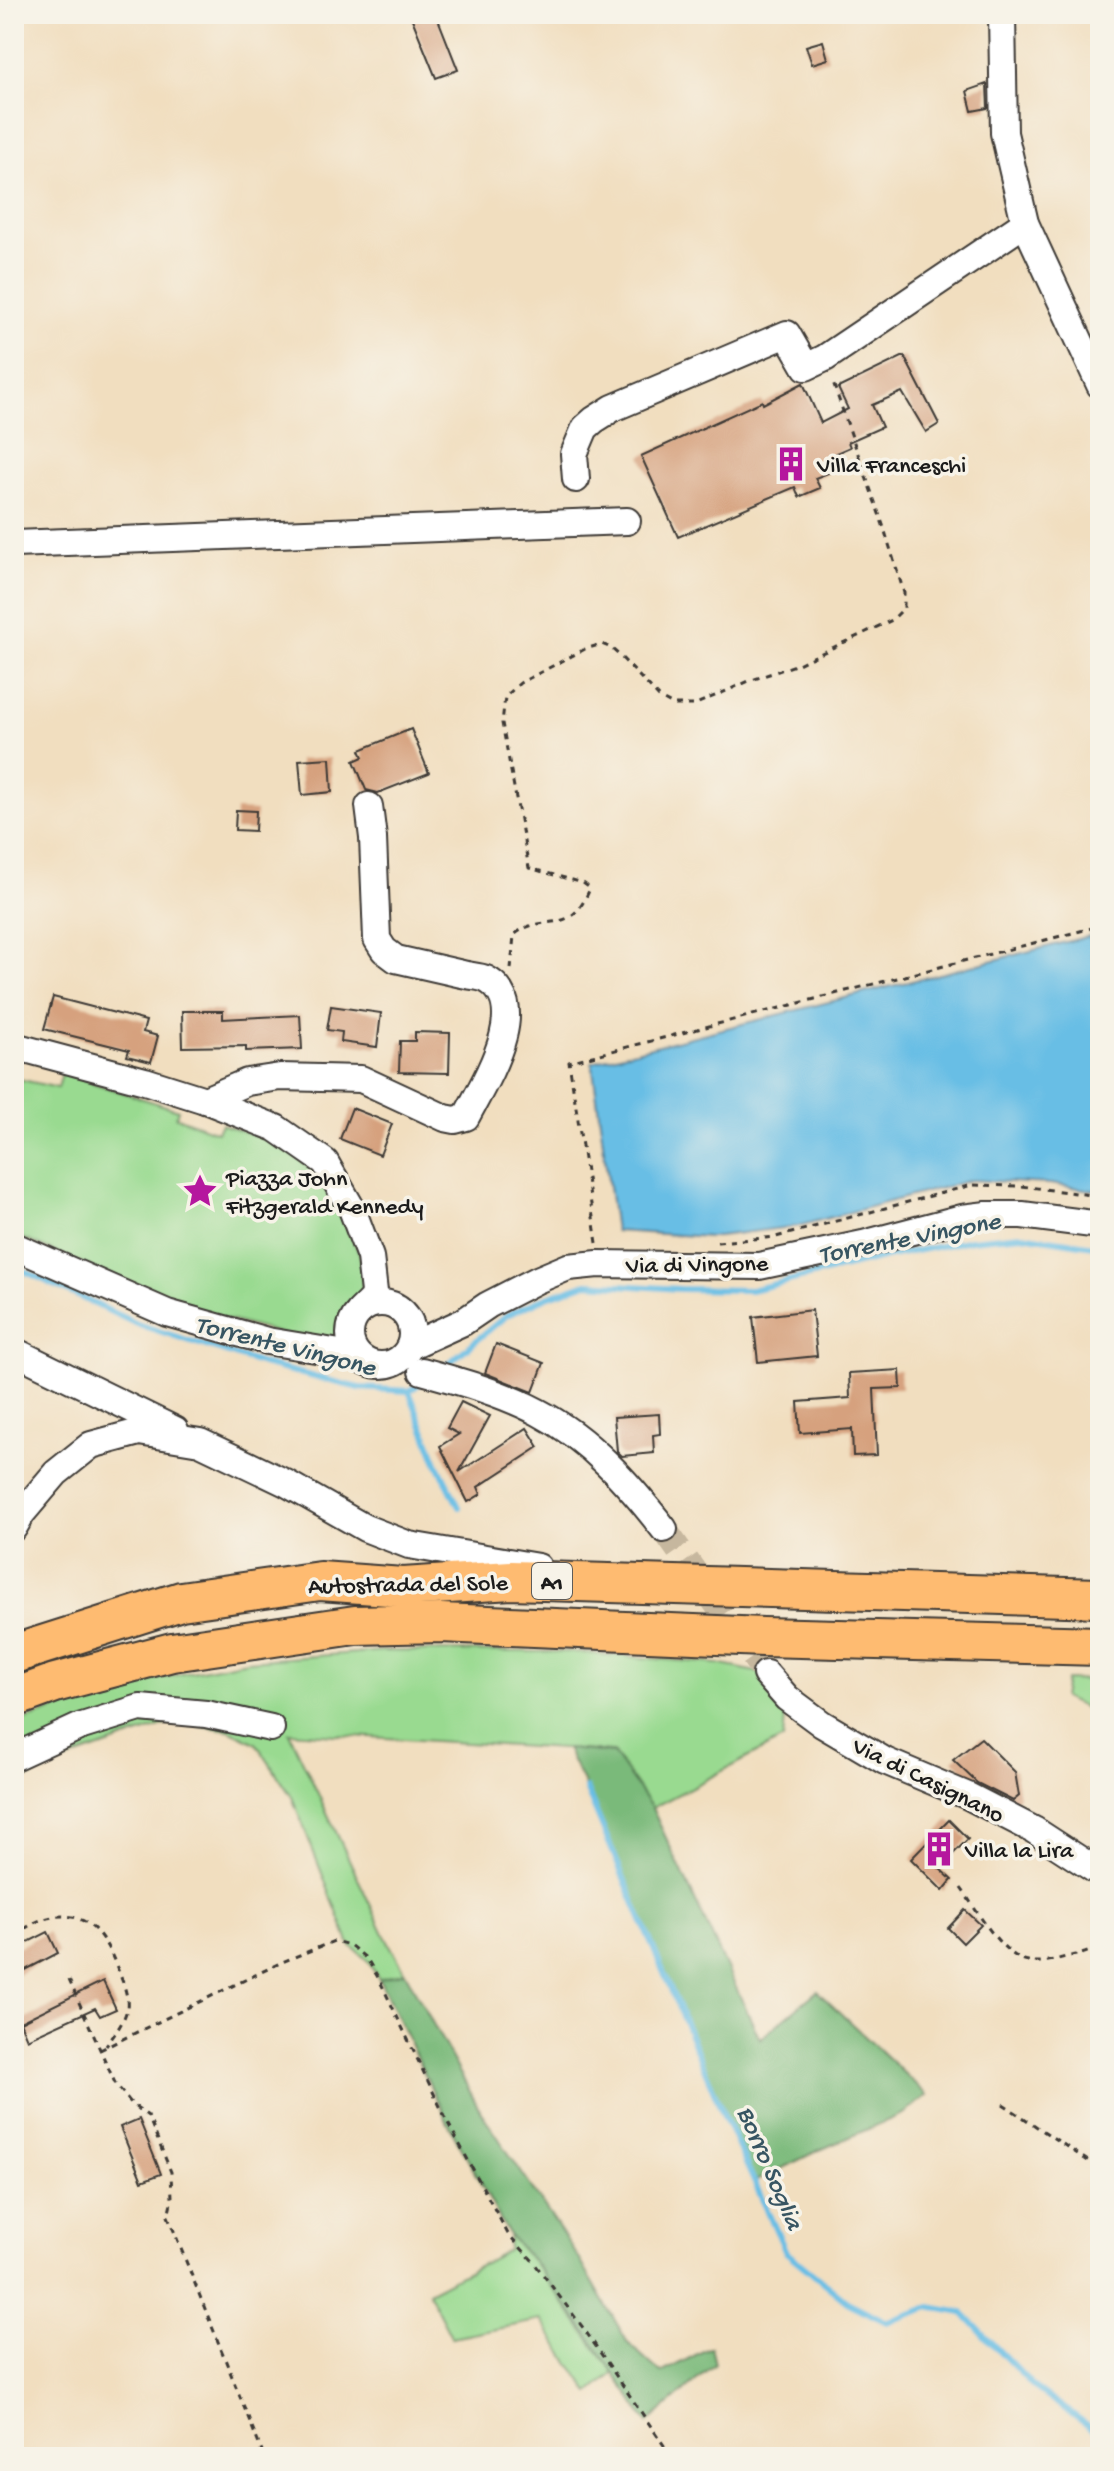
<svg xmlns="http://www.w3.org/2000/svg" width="1114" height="2471" font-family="'Gochi Hand',sans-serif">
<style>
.green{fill:#99da90;stroke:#5a7b56;stroke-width:2}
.forest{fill:#7aba7a;stroke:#4b6b4b;stroke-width:2}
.water{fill:#68bee5;stroke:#426d80;stroke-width:2}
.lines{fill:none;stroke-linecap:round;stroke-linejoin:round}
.stream{stroke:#68bee5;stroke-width:6}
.building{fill:#d6a17e}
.minor-tunnel{stroke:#c6b79e;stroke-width:26;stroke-dasharray:26 13;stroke-linecap:butt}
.minor-casing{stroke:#3c3934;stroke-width:30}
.highway-casing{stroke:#3c3934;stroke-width:42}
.path{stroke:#3c3934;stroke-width:3;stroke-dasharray:6 6;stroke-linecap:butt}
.minor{stroke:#fff;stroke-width:26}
.highway{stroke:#febb71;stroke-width:38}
.labels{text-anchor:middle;stroke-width:7;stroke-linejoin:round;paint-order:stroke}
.shield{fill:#f7f3e8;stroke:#5e5c59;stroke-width:2}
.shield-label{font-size:22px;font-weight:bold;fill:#1c1c1c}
.poi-label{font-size:24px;fill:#1c1c1c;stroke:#f7f3e8;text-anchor:start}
.street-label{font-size:24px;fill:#1c1c1c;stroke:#f7f3e8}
.water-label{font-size:26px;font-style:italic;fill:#375562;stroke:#f7f3e8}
</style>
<rect width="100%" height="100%" fill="#f7f3e8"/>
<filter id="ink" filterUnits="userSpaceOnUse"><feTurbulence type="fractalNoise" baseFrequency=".0125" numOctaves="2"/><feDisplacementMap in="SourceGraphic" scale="16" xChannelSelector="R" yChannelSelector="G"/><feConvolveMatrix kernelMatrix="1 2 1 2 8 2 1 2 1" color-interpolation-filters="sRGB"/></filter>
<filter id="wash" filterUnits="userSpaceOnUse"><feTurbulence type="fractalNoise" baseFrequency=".006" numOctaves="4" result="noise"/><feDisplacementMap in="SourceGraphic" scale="32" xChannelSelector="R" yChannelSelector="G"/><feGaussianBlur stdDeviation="1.8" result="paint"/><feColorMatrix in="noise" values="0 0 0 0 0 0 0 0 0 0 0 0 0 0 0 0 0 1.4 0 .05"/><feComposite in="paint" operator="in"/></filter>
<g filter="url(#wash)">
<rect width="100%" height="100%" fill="#f1debf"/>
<g class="green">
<path d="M62,1073L178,1110L176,1117L217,1132L221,1124L268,1139L290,1151L312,1170L326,1187L360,1254L363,1297L345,1314L340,1332L320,1344L195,1311L14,1235V1078L58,1088Z"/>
<path d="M384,1651L572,1652L718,1664L766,1674L787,1698L783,1739L652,1808L613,1752L289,1732L385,1936L405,1972L379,1979L367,1960L350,1945L292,1797L256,1743L229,1730L174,1722L77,1756L14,1784V1724L121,1686L247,1661Z"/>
<path d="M1066,1680L1100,1681V1715L1063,1698Z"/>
<path d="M508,2234L532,2260L614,2373L590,2393L541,2320L452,2338L428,2292L509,2250Z"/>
</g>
<g class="forest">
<path d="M566,1749L613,1753L652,1808L760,2039L817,1991L927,2095L905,2113L813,2153L754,2182L723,2113L586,1788Z"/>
<path d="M405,1972L481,2112L580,2260L628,2343L661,2373L711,2347L715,2364L648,2423L584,2329L532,2260L508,2234L448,2123L379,1979Z"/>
</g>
<path class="water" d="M1090,936L1093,958L1100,971V1191L1050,1184L971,1180L798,1226L710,1237L615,1231L592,1062Z"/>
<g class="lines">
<g class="stream">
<path d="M14,1266L137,1324L262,1364L359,1388L409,1391L425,1380"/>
<path d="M444,1367L507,1315L547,1297L587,1283L680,1289L751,1290L890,1256L971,1240L1022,1235L1100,1247"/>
<path d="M409,1391L438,1465L459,1507"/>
<path d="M586,1788L723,2113L786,2252L847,2302L887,2322L930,2307L963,2313L1033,2386L1100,2434"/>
</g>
</g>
<g id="blocks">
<g class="building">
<path d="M410,14H436L458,70L436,78Z"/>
<path d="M823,41L828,59L812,64L806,46Z"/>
<path d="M987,84L988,108L972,111L967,91Z"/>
<path d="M904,356L939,424L926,432L902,392L872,405L882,427L848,442L850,447L836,453L841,468L815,478L820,488L799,497L795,487L678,537L641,456L762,401L763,404L803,383L821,423L848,409L838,388Z"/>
<path d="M411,729L429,773L378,793L366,790L354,761L363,757L360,750Z"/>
<path d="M330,758L332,792L302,795L299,760Z"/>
<path d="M236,810L256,811L255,831L235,830Z"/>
<path d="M53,997L146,1021L143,1032L158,1036L151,1062L127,1056L129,1050L44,1029Z"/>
<path d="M331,1006L381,1013L377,1047L341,1042L342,1032L327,1030Z"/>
<path d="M182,1011H223V1019L300,1015L302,1049L246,1051V1046L183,1047Z"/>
<path d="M415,1032L450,1033L449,1073L399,1072L400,1041H415Z"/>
<path d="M352,1108L392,1124L380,1155L340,1139Z"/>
<path d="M812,1310L817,1356L758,1362L753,1317Z"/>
<path d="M496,1344L544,1363L533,1392L485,1373Z"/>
<path d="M900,1370L901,1388L874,1389L877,1455L853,1456L852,1429L800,1433L798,1402L850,1398L849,1373Z"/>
<path d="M461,1402L490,1416L459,1472L527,1428L539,1447L478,1487L481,1494L468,1502L440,1446L459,1434L447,1428Z"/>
<path d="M659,1414L660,1434L653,1435L654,1453L622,1456L617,1451L614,1417Z"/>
<path d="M981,1738L1015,1772L1019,1796L1013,1801L977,1783L953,1760Z"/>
<path d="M949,1820L968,1839L939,1868L952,1880L943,1891L911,1859Z"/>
<path d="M965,1910L981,1925L963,1943L948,1928Z"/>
<path d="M48,1932L58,1953L14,1976V1949Z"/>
<path d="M103,1981L116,2009L100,2016L95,2008L27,2039L20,2022Z"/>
<path d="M139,2119L161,2174L142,2181L120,2127Z"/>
</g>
</g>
</g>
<g filter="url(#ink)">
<use href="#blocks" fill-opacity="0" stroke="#3c3934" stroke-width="2"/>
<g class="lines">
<path class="minor-tunnel" d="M664,1529L766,1674"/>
<g class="minor-casing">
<g id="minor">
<path d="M1002,14L1004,133L1025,223L1100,385"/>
<path d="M576,479L574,454L585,428L594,420L613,408L787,334L806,367L825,358L1025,223"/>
<path d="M14,544L627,521"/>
<path d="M14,1046L145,1081L205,1100L276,1128L325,1162L352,1209L370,1257L374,1292L372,1299L360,1311"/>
<path d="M205,1100L247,1082L280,1077L361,1079L445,1118L455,1120L466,1117C483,1084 534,1005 486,979C479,976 469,976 462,974C440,969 418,964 396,959L384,950L377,939L373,838L369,806"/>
<path d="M14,1246L167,1313L267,1341L340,1353L353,1349"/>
<circle cx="381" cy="1334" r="31"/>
<path d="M410,1346L463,1322L488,1305L537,1280L568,1267L598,1264L759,1266L863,1244L962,1218L987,1215H1022L1100,1225"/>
<path d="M14,1351L175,1430"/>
<path d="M422,1371C462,1382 502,1393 538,1412C590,1439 629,1484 664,1529"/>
<path d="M14,1527L22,1513L56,1473L91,1445L139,1432L200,1442L286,1483L365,1528L409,1545L538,1567"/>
<path d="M766,1674L787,1698L822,1724L885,1761L968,1796L1034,1830L1100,1873"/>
<path d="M14,1757L79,1727L140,1708L206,1714L271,1728"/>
</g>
</g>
<g class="highway-casing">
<g id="highway">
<path d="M14,1654L181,1601L320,1581L403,1587L511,1580L1100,1598"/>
<path d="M14,1698L55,1683L172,1652L355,1625L441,1623L763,1637L1100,1646"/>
</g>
</g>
<g class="path">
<path d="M511,969L514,935C544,910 570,940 590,888L583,883L529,868L502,723L505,697L520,683L585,649L602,644L611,648L620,656L660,698L673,705H694L749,681L798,664L892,620L904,608V593L883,525L832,380"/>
<path d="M717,1242L776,1237L972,1185L1021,1186L1100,1196"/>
<path d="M597,1243L569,1062L1100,926"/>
<path d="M961,1888C976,1909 1002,1957 1028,1961C1041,1964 1054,1960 1066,1957C1079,1954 1090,1954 1100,1944"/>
<path d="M14,1936C22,1931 32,1923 41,1920C83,1906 102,1931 116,1965C121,1978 129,1994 127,2008C125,2021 114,2035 106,2046"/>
<path d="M69,1980L115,2083L131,2103L148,2116L171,2172L172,2198L168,2216L264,2457"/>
<path d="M100,2050L280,1963L334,1941L350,1945L367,1959L379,1979L448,2123L508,2234L532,2260L584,2329L672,2457"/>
<path d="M1003,2104L1100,2169"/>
</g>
<use href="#minor" class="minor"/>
<use href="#highway" class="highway"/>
</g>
</g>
<defs>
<g id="building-bare" transform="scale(2.76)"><path d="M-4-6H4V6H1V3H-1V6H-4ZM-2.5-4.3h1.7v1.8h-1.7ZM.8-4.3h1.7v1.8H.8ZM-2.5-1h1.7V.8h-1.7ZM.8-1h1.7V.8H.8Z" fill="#b5179e" stroke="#f7f3e8" stroke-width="2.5" paint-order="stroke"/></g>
<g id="sight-bare" transform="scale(2.76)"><path d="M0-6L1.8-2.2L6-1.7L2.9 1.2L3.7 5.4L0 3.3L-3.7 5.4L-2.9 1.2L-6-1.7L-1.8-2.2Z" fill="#b5179e" stroke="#f7f3e8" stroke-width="2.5" paint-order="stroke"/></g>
</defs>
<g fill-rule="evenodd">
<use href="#building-bare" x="791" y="464"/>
<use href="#sight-bare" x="200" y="1191"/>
<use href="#building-bare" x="939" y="1849"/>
</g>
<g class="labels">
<rect class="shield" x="532" y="1563" width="40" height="36" rx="6"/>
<g class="shield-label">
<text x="552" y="1589">A1</text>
</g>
<g class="poi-label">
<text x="817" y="472">Villa Franceschi</text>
<text x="226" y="1185">Piazza John<tspan x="226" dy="28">Fitzgerald Kennedy</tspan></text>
<text x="965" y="1857">Villa la Lira</text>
</g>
<g class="street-label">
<text transform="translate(697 1263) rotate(-1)" y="8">Via di Vingone</text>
<text transform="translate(408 1583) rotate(-1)" y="8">Autostrada del Sole</text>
<text transform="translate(929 1779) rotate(26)" y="8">Via di Casignano</text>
</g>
<g class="water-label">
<text transform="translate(909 1236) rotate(-11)" y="9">Torrente Vingone</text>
<text transform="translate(286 1344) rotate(14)" y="9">Torrente Vingone</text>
<text transform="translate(772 2167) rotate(67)" y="9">Borro Soglia</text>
</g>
</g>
<rect width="1114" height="2471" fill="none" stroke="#f7f3e8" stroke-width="48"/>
</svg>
